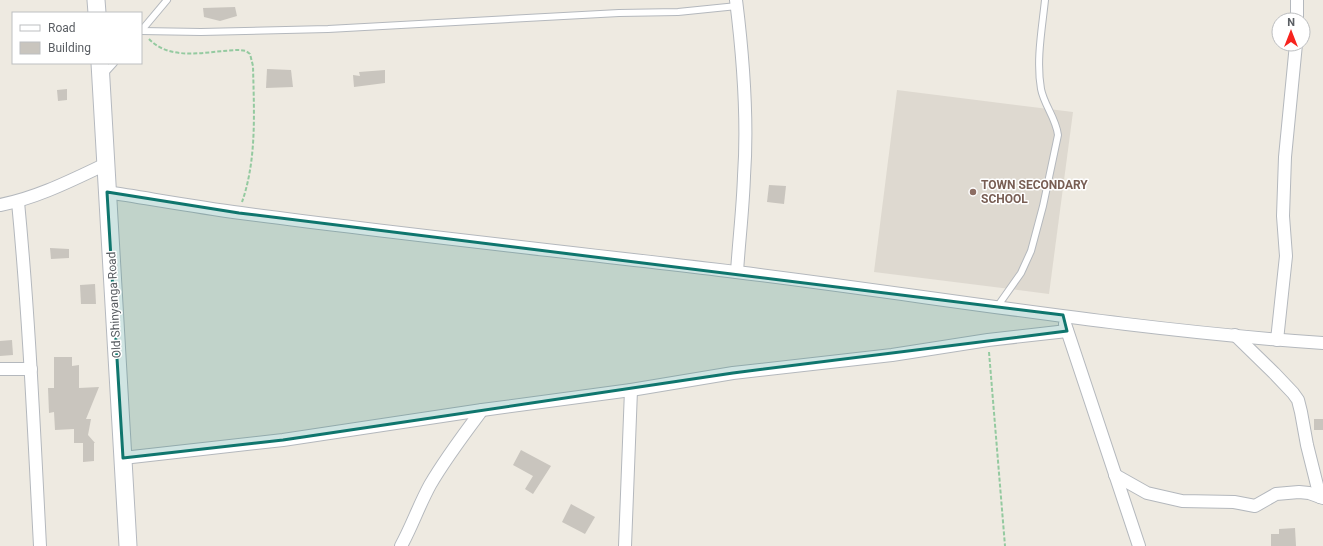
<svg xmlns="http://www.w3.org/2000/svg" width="1323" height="546" font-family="Roboto,sans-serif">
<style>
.education{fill:#ded9d0}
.building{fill:#c9c5be}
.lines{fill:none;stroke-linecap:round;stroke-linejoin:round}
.service-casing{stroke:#b4b8bd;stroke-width:8}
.minor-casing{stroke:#b4b8bd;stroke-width:14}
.secondary-casing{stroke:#b5b9bf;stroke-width:19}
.path{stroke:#94caa0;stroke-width:2;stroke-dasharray:4 2;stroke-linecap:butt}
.service{stroke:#fff;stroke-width:6}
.minor{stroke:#fff;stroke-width:12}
.secondary{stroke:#fff;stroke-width:17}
.marked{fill:#0f766e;fill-opacity:0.2;stroke:#0f766e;stroke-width:3;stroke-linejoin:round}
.education-dot{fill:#8d6e63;stroke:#fff;stroke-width:1.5}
.labels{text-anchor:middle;stroke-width:3;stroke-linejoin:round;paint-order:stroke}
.education-label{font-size:12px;font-weight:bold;fill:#785e54;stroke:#fff;text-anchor:start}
.street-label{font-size:12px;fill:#5a5e63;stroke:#fff}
</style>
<rect width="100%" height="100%" fill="#eeeae1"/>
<path class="education" d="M897,90L1073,112L1049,294L874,272Z"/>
<g class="building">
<path d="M235,7L237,16L220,21L204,17L203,8Z"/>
<path d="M267,69L291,70L293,87L266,88Z"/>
<path d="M385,70V83L354,87L353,75L360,76L359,72Z"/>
<path d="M67,89V100L58,101L57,90Z"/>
<path d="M769,185L786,186L784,204L767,202Z"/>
<path d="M50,248L69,249V258L51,259Z"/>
<path d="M95,284L96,304H81L80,285Z"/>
<path d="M12,340L13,355L0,356V341Z"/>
<path d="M54,357H72V366L79,365V388L99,387L86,419H91L88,435L95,443H94V461L83,462V443H74V429L55,430L54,412L49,413L48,388H54Z"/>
<rect x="1314" y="419" width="9" height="11"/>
<path d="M521,450L551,466L533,494L525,489L533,476L513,465Z"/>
<path d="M571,504L595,517L585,534L562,522Z"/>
<path d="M1295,528L1296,546H1271V534H1279V529Z"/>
</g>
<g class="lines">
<g class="service-casing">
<g id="service">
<path d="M141,31L201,32L328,29L619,13L678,12L737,6"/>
<path d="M141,31L167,0"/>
<path d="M104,74L114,63"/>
<path d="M997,307L1021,273L1031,251L1043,206L1058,135C1056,118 1044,105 1041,89C1036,60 1042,29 1045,0"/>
</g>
</g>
<g class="minor-casing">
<g id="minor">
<path d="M736,0C743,56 748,119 744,176C743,208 739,240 737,272"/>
<path d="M1297,0V20"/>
<path d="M107,192C152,199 196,207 241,213C406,235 571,252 736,272C932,296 1126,330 1323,343"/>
<path d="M18,202C29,316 34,431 40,546"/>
<path d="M0,205C37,198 72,180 106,164"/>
<path d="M1065,324L1139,546"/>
<path d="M1235,335L1274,373L1293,393L1298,400L1301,412L1307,445L1320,497"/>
<path d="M1277,340L1286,256L1283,216L1285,157L1296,44"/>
<path d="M0,369H31"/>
<path d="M123,458L283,440L482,410L631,390L733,373L892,355L988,340L1067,331"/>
<path d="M1115,475L1147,493L1182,501L1234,502L1255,506L1276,494L1299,492L1309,493L1323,498"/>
<path d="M401,546C412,526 419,505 430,485C445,459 464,434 482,410"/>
<path d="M625,546L631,390"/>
</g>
</g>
<g class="secondary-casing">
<g id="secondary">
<path d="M96,0L97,13"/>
<path d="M100,63L128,546"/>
</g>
</g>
<g class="path">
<path d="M149,39C172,63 211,50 240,50L246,51L250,54L253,66C254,111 257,159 242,202"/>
<path d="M989,352L1005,546"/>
</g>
<use href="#service" class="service"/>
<use href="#minor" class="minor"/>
<use href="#secondary" class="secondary"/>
</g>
<path class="marked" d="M107,192L239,213L1063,315L1067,331L733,373L283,440L123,458Z"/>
<circle class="education-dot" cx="973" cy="192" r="4"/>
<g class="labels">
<g class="education-label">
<text x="981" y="189">TOWN SECONDARY<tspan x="981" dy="14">SCHOOL</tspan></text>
</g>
<g class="street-label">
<text transform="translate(114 305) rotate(-93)" y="4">Old Shinyanga Road</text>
</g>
</g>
<rect x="12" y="12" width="130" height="52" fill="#ffffff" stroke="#bdbfc1"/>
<rect x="20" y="25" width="20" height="6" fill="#ffffff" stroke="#bdbfc1"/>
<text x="48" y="32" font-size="12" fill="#5a5e63">Road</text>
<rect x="20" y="42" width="20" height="12" fill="#c9c5be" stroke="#bdbfc1"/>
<text x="48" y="52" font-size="12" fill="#5a5e63">Building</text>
<g transform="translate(1291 32)"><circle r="19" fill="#ffffff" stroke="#bdbfc1"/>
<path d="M0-3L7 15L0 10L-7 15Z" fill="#f7231e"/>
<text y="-6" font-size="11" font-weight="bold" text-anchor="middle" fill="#5a5e63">N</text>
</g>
</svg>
